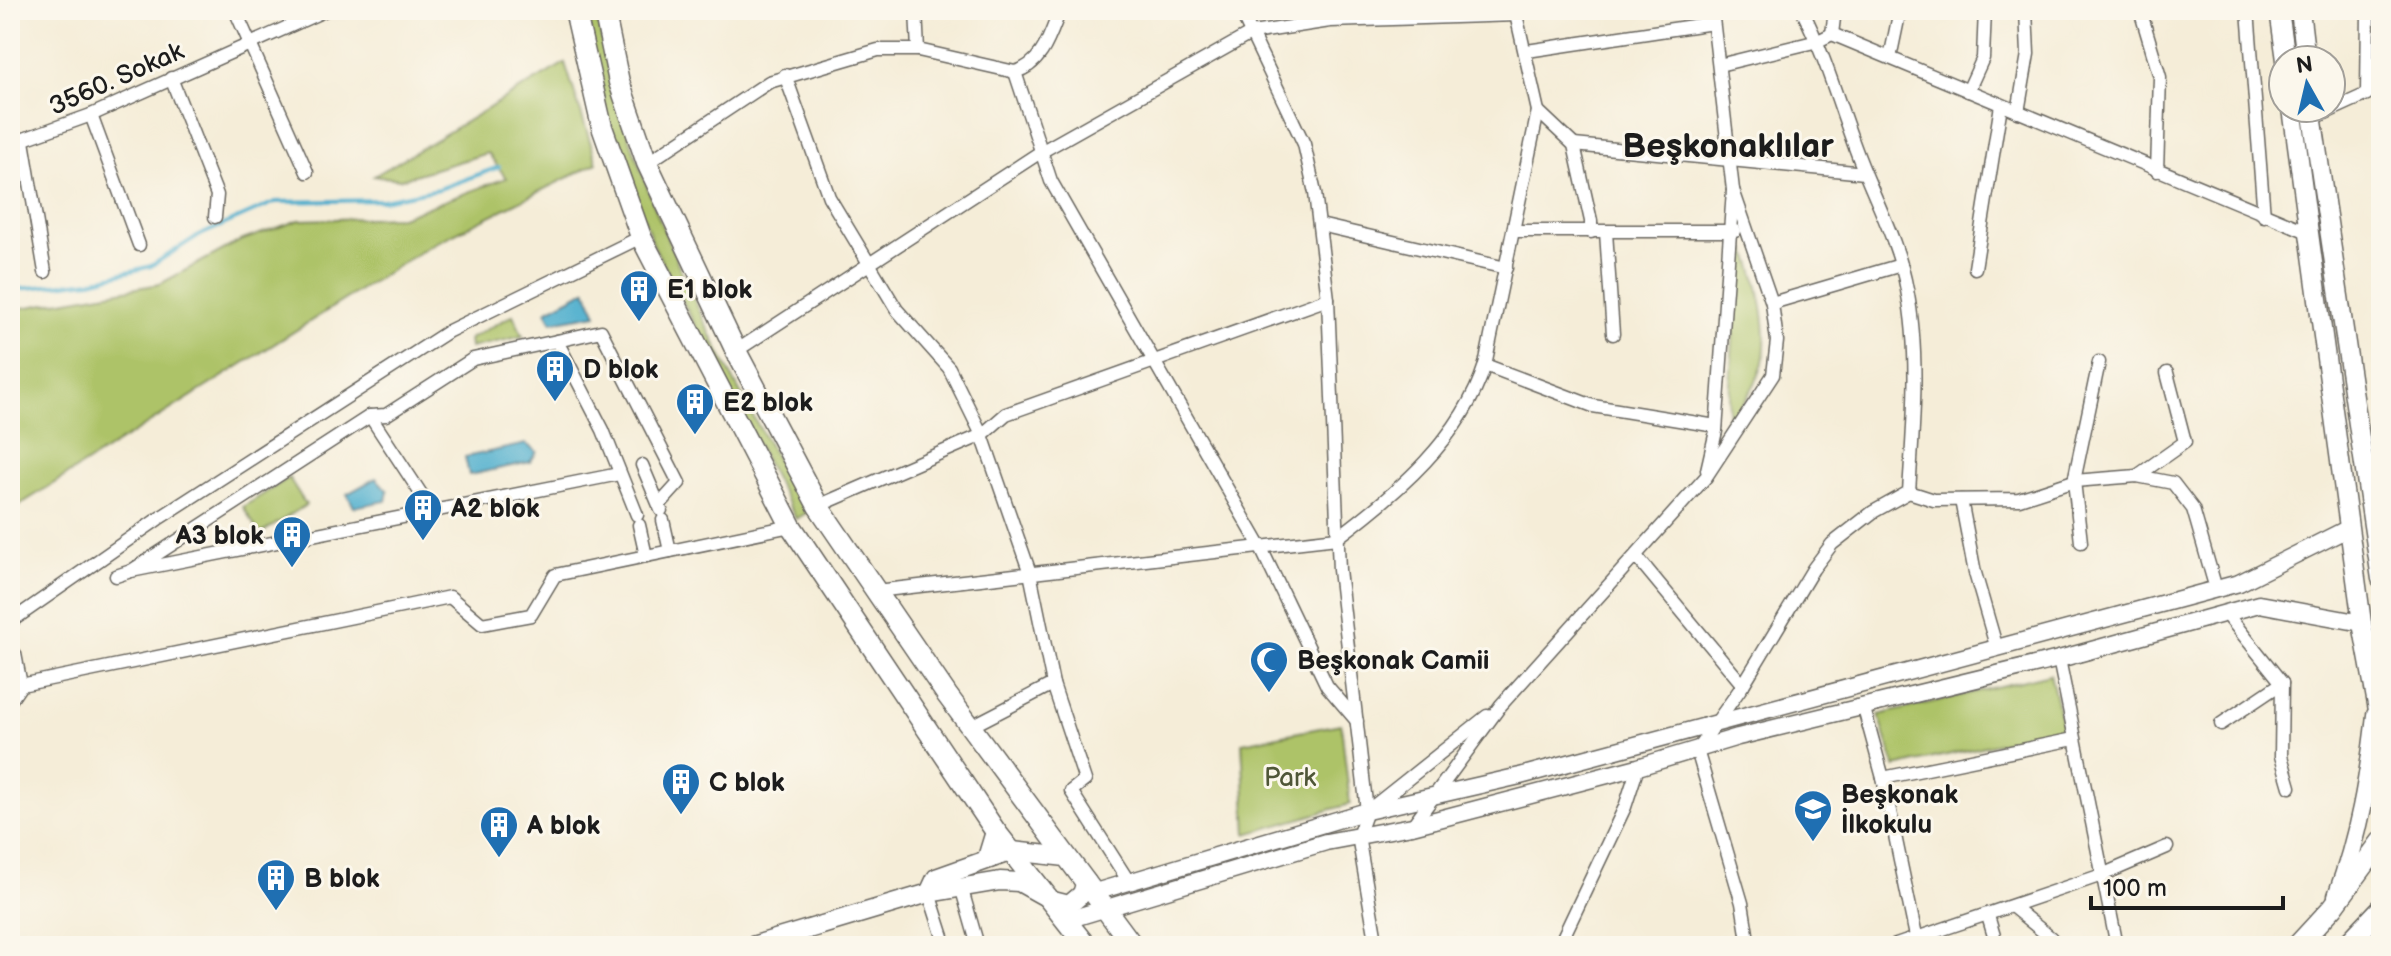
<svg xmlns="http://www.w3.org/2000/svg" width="2391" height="956" font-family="'Balsamiq Sans',sans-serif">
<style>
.green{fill:#adc368;stroke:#647042;stroke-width:2}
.water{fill:#4eaecd;stroke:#356574;stroke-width:2}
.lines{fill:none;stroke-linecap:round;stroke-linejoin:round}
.stream{stroke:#4eaecd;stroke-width:4}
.minor-casing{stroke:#68655e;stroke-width:15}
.tertiary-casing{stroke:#68655e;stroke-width:19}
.secondary-casing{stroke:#68655e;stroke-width:21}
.primary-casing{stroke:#68655e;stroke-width:23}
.minor{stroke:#fff;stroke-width:12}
.tertiary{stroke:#fff;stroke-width:16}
.secondary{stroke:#fff;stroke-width:18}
.primary{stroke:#fff;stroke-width:20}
.labels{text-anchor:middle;stroke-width:6;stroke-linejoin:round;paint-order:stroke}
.street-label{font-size:26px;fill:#1c1c1c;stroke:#fbf7ec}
.poi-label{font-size:26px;font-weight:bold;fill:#1c1c1c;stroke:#fbf7ec;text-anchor:start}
.park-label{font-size:26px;fill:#4f5637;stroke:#fbf7ec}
.district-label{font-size:34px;font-weight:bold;fill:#1c1c1c;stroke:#fbf7ec}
</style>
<rect width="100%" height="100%" fill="#fbf7ec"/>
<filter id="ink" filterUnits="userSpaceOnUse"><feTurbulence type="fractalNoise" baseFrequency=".0125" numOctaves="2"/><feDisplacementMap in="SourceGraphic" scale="16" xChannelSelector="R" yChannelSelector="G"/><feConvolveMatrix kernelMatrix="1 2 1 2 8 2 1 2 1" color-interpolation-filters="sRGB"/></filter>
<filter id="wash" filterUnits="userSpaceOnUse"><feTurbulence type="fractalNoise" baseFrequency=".006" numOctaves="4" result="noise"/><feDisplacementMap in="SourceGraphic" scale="32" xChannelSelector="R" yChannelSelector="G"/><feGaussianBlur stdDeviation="1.8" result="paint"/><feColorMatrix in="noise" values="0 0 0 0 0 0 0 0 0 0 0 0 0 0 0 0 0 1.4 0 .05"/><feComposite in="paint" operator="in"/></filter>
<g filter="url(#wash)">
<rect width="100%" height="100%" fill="#f5edd8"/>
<g class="green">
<path d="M583,10H595C633,189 714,356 808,512L796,519L654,246L609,123Z"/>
<path d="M565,63L597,163L431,245L10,511V310L160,284L240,241L299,220L401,217L506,178L488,153L401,179L374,176Z"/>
<path d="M1740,236C1756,266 1773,336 1761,369C1754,390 1739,409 1727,428Z"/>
<path d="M513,315L523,336L470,348L469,339Z"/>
<path d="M289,478L306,505L260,534L243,507Z"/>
<path d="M2050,674L2063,728L1895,767L1879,715Z"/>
<path d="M1341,724L1350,804L1247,834L1242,743Z"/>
</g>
<g class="water">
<path d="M586,290L597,314L552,322L546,311Z"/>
<path d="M526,444L537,452L530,462L469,475L465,457Z"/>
<path d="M376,478L388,491L386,501L354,507L347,494Z"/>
</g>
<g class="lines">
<path class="stream" d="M10,290L91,281L151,266L196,237L275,202L383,200L439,189L499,167"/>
</g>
</g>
<g filter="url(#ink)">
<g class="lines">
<g class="minor-casing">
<g id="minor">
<path d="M235,10L307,172"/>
<path d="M916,10L918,50"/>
<path d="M1240,10L1304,144L1315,193L1328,299L1339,570L1367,811L1358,836L1377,946"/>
<path d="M2140,10L2160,77L2157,171"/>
<path d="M2248,10L2264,216"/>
<path d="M1832,34L1835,10"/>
<path d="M1527,51L1713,23"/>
<path d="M1890,58L1900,10"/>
<path d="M1719,65L1818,41L1832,34L2308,232"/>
<path d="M1015,72L1051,181L1260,546L1327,686L1357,721"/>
<path d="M785,75L829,197L897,310L949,368L982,435L1030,573L1053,684L1085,780L1071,791L1129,882"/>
<path d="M171,78L217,195L215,217"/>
<path d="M1968,91L1983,58L1985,10"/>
<path d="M1538,111L1574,145L1591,221V232"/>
<path d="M2018,112L2028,54L2026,10"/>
<path d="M91,115L139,245"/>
<path d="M2312,119L2367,94L2368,10"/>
<path d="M23,141L45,272"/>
<path d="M10,144L91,115L326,10"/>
<path d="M1574,145L1865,173"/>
<path d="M647,163L769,82L878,50H918L1015,72C1043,64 1050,35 1060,10"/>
<path d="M1320,225L1506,268"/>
<path d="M1514,231H1735"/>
<path d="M1606,232L1613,334"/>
<path d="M1975,268L2001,105"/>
<path d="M1772,303L1901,265"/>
<path d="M557,341L473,359L386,415L370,416L131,571L619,474"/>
<path d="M736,351L1039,153L1252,33L1330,21L1517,15"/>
<path d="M1485,365L1593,406L1716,426"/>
<path d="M370,416L433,512"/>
<path d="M642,465L661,510"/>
<path d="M1707,470L1716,431L1733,190L1712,10"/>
<path d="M2137,476L2185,442L2167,373"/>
<path d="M1909,492L1934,500L2019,499L2074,481L2137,476L2173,483L2193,509L2216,589"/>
<path d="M1961,500L1975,573L1997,649"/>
<path d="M818,506L982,435L1006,414L1328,299"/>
<path d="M637,515L603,430L557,341L601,331L679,483L660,504"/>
<path d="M663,520L670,551"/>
<path d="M639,525L646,556"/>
<path d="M2081,542L2074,481L2099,362"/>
<path d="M1636,556L1743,685"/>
<path d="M116,576L131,571"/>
<path d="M876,591L1337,538C1397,493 1462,438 1485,365L1538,111L1515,10"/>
<path d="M2225,612L2282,683L2281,756L2290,787"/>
<path d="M10,622L158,519L449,331L641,237"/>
<path d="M10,653L15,654L21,685"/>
<path d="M2059,659L2117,946"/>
<path d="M10,701L21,685L450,597L482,624L531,615L555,575L791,526"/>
<path d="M1863,705L1883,778L1918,946"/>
<path d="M2221,724L2282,683"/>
<path d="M970,727L1053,684"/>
<path d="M1883,778L2074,739"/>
<path d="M1370,809L1487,716"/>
<path d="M1412,826L1501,705L1706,477L1773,375L1777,341L1772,303L1733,190"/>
<path d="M962,890L978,946"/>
<path d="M929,893L946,946"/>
<path d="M2013,907L2051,938L2053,946"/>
<path d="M1988,916L1997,946"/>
<path d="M1559,946L1625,807L1638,767"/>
<path d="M1749,946L1742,903L1697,750L1743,685L1813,569L1832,544L1873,512L1909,492C1913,427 1920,355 1907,290C1899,244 1876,202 1859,158C1840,109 1826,57 1802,10"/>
<path d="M1893,946L2102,875L2167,847"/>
</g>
</g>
<g class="tertiary-casing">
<g id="tertiary">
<path d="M1095,892L1367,811L1520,776L2239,583L2349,528"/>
<path d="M1067,920L1326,842L1412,826L1638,767L1738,737L2059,659L2259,604L2362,623"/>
</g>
</g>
<g class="secondary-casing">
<g id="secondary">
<path d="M2279,10L2286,60"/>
<path d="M2300,10L2306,60"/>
<path d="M2292,108L2362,623L2381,726"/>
<path d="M2311,108L2381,579"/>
<path d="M929,893L936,878L1012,851L1066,857"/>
<path d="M2337,896C2359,836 2369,778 2376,715"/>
<path d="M752,946L929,893L1000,881L1019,882L1053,901L1069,905L1082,894L1086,881"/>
</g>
</g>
<g class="primary-casing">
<g id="primary">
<path d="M575,10L602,127L641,237L791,526L996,832L1086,946"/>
<path d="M604,10L619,82L647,163L736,351L818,506L947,695L1133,946"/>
<path d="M988,858L996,832"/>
<path d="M2297,946L2333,907L2381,842"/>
<path d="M2346,946L2381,909"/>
</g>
</g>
<use href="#minor" class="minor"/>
<use href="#tertiary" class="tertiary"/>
<use href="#secondary" class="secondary"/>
<use href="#primary" class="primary"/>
</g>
</g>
<defs>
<g id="building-pin" transform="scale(2)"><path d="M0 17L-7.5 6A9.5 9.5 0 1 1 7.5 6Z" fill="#1f6fb2" stroke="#fbf7ec"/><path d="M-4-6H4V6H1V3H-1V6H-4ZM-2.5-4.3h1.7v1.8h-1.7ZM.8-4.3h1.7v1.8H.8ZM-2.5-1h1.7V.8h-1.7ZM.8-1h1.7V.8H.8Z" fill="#fff"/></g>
<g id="mosque-pin" transform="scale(2)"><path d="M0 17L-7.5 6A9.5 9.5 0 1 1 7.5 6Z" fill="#1f6fb2" stroke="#fbf7ec"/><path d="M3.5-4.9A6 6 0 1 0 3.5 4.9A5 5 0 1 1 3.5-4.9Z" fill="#fff"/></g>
<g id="school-pin" transform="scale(2)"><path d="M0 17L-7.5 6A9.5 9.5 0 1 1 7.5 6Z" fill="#1f6fb2" stroke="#fbf7ec"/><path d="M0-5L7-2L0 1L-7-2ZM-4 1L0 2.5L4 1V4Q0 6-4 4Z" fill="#fff"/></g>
</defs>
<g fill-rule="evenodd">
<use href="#building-pin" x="639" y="289"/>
<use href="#building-pin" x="555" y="369"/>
<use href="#building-pin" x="695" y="402"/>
<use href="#building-pin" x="423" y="508"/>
<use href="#building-pin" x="292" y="535"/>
<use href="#mosque-pin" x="1269" y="660"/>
<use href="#building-pin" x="681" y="782"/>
<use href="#school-pin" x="1813" y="809"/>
<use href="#building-pin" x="499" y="825"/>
<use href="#building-pin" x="276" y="878"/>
</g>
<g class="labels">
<g class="street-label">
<text transform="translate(116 78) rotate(-24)" y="9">3560. Sokak</text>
</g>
<g class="poi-label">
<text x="667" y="298">E1 blok</text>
<text x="583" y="378">D blok</text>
<text x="723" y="411">E2 blok</text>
<text x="451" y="517">A2 blok</text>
<text x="264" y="544" text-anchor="end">A3 blok</text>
<text x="1297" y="669">Beşkonak Camii</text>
<text x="709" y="791">C blok</text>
<text x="1841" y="803">Beşkonak<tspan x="1841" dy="30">İlkokulu</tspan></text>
<text x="527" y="834">A blok</text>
<text x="304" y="887">B blok</text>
</g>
<g class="park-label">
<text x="1290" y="786">Park</text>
</g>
<g class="district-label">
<text x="1728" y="157">Beşkonaklılar</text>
</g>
</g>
<rect width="2391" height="956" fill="none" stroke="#fbf7ec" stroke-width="40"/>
<g transform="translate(2307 84) rotate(352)"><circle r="38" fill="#fbf7ec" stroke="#a29f99" stroke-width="2"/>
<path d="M0-6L14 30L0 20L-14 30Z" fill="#1f6fb2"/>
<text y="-12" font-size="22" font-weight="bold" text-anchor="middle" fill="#1c1c1c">N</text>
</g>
<path d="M2091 896v12h192v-12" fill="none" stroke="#1c1c1c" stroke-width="4"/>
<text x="2103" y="896" font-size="24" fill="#1c1c1c" stroke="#fbf7ec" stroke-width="6" paint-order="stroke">100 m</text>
</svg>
